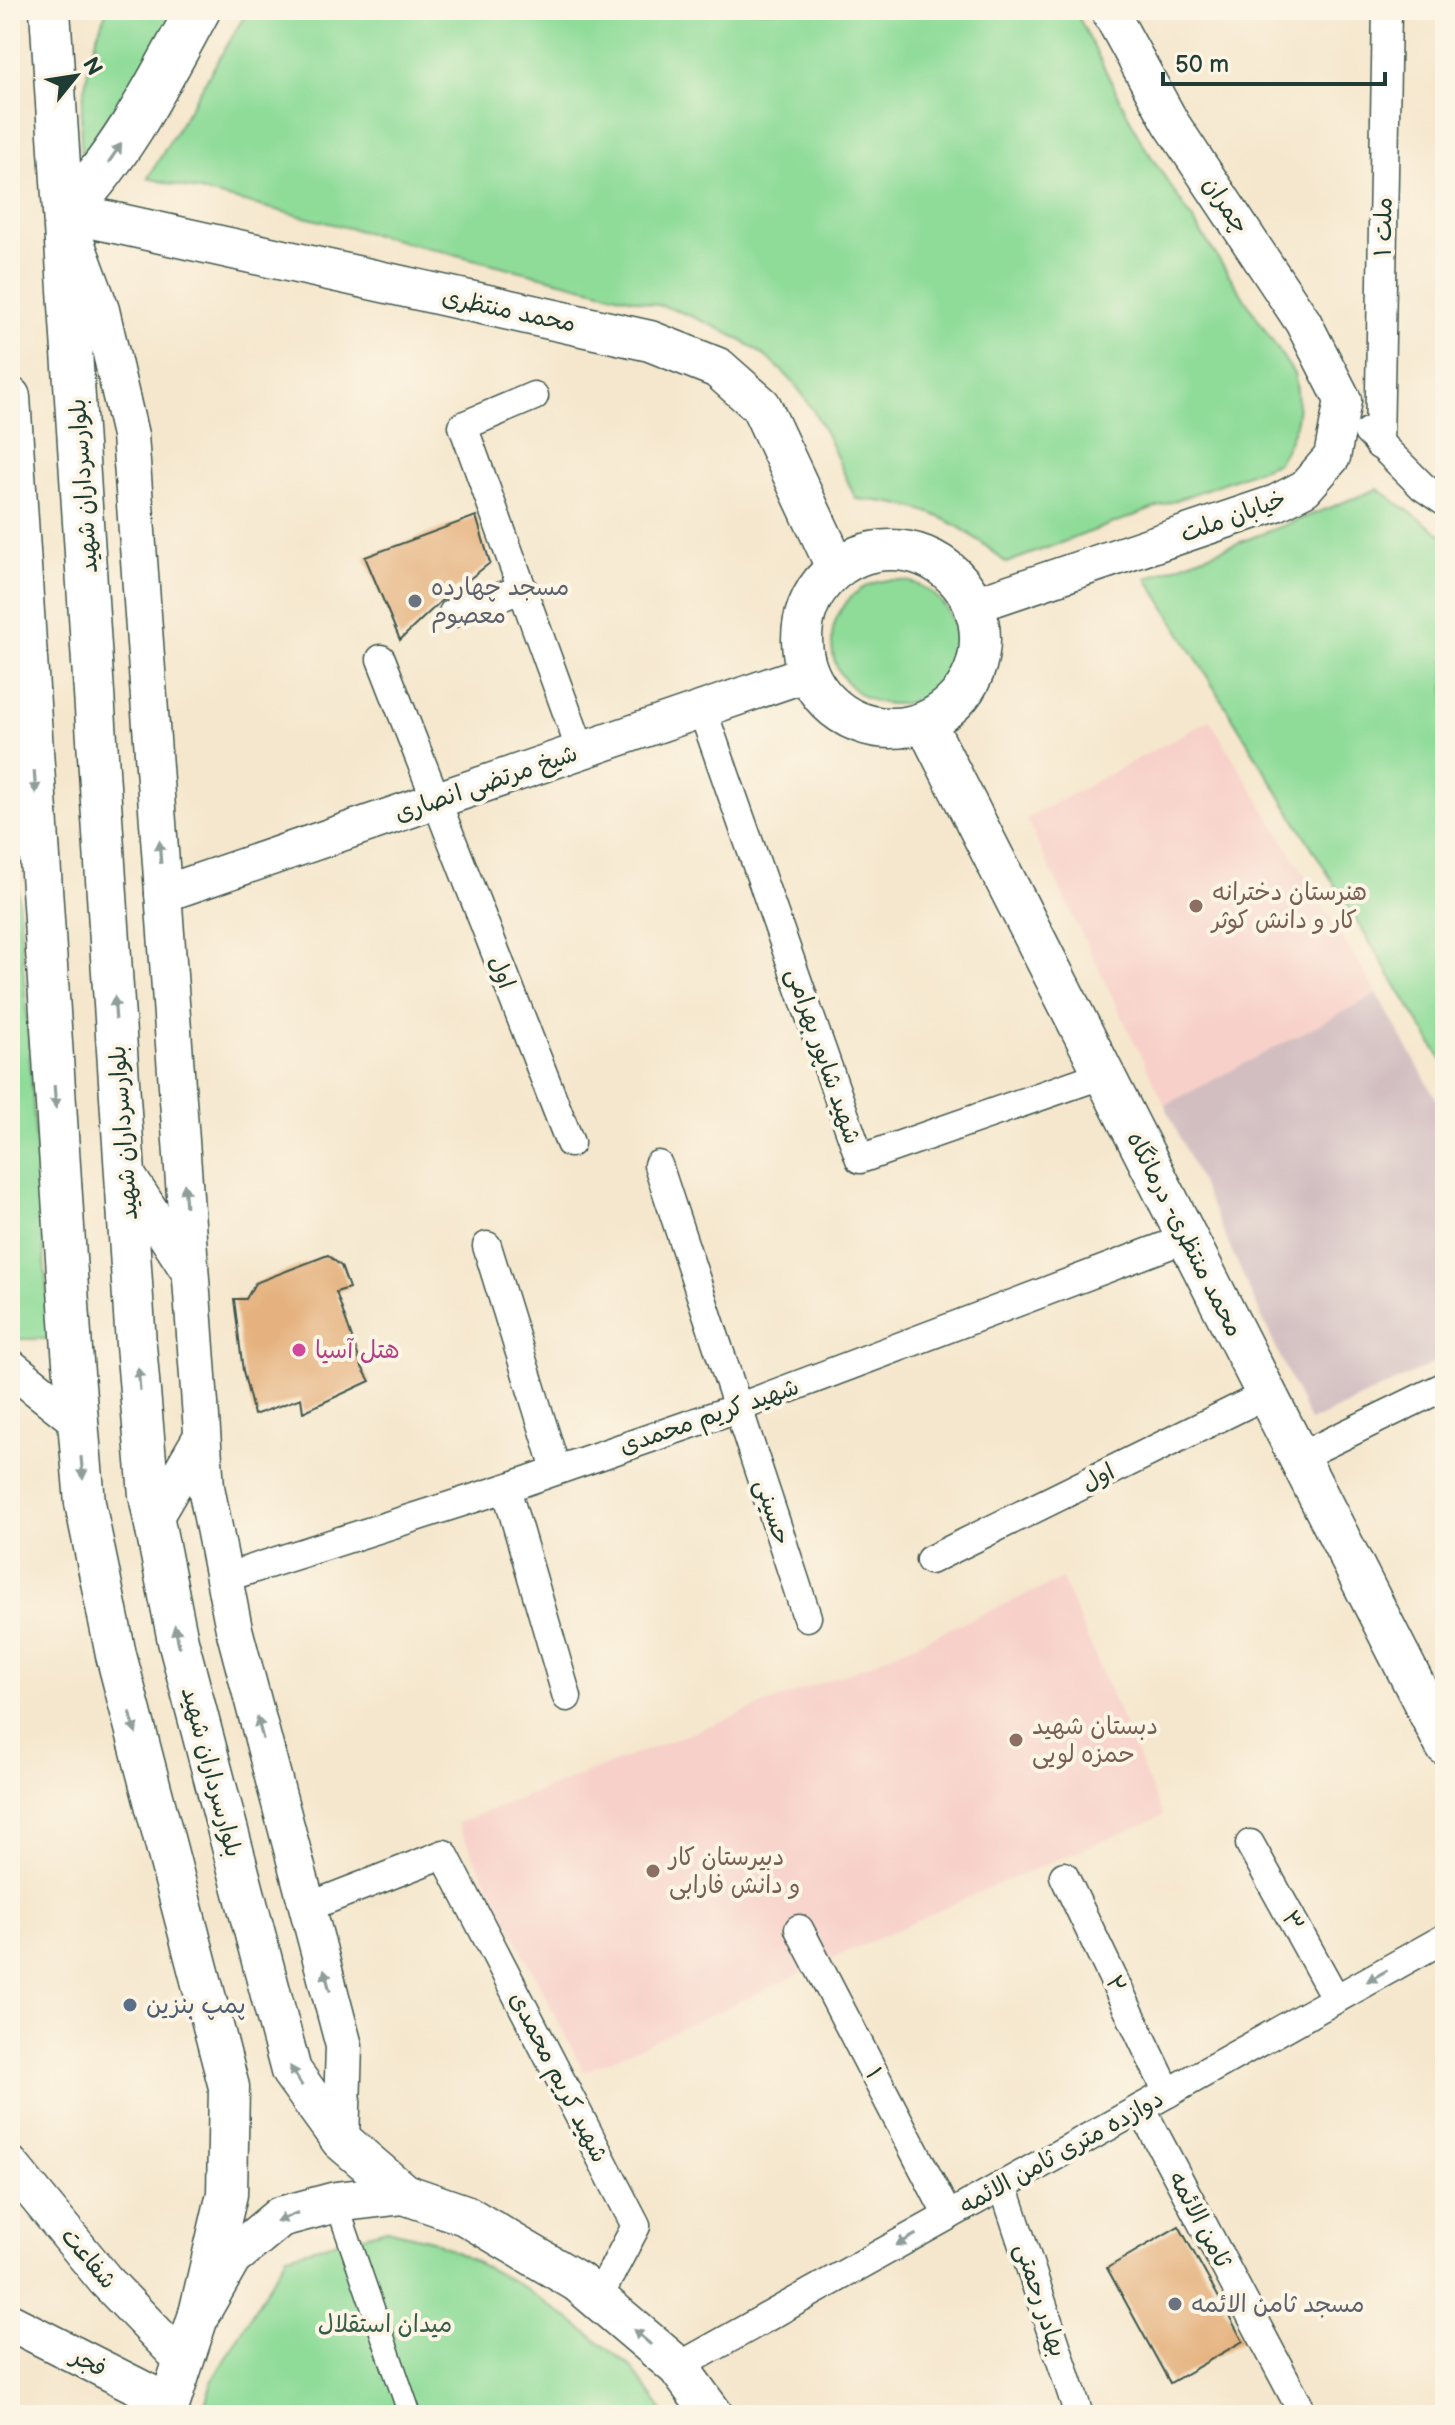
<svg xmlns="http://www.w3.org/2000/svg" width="1455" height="2425" font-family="'Balsamiq Sans','Playpen Sans Arabic',sans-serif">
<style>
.built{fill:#f7d0c9}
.industrial{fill:#d2bec1}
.green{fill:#8fdc99;stroke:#578c66;stroke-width:2}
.building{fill:#e5b27f}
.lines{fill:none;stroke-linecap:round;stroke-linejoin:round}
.pedestrian-casing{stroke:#3f564b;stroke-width:25}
.minor-casing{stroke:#3f564b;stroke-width:31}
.tertiary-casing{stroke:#3f564b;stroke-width:39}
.secondary-casing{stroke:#3f564b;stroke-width:43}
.trunk-casing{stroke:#3f564b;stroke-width:47}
.pedestrian{stroke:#fff;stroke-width:22}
.minor{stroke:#fff;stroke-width:28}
.tertiary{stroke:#fff;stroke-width:36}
.secondary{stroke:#fff;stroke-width:40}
.trunk{stroke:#fff;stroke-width:44}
.oneway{fill:#8f9e9a}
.worship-dot{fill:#6b7280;stroke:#fcf5e5;stroke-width:3}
.education-dot{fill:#8d6e63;stroke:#fcf5e5;stroke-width:3}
.hotel-dot{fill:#d1479c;stroke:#fcf5e5;stroke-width:3}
.service-dot{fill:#5c6f8a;stroke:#fcf5e5;stroke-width:3}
.labels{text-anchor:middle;stroke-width:8;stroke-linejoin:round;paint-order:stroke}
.street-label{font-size:24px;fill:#1f3d34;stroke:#fcf5e5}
.worship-label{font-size:24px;fill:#5b616d;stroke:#fcf5e5;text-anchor:start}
.education-label{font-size:24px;fill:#785e54;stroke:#fcf5e5;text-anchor:start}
.hotel-label{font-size:24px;fill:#b23c85;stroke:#fcf5e5;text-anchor:start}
.service-label{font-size:24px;fill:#4e5e75;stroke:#fcf5e5;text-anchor:start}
.park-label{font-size:24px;fill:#355d48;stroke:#fcf5e5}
</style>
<rect width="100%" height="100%" fill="#fcf5e5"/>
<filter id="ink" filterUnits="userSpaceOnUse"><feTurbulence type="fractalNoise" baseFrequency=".0125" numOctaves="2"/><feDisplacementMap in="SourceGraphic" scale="16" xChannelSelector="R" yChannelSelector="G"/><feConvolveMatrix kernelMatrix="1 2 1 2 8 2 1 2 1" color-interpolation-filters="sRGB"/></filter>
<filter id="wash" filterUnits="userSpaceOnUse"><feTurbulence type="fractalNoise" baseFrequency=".006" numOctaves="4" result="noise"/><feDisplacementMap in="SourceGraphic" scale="32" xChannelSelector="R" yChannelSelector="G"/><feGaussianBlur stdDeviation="1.8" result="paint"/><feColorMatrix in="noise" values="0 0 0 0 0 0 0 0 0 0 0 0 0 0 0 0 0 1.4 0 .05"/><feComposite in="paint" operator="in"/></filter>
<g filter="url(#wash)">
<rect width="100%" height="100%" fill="#f5e7cd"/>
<g class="built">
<path d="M1210,720L1377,994L1165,1105L1026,819Z"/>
<path d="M1062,1579L1163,1816L991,1887L584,2072L457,1823L870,1664Z"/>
</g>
<path class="industrial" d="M1377,994L1445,1114V1358L1310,1422L1165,1105Z"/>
<g class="green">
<path d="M107,10H178L83,171C76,119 86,57 107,10Z"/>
<path d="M248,10H1075L1141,141L1294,374C1302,408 1297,434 1277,463L1006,563C957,519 922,503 856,499C840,466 826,428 805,398C774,352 723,328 673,309L148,178Z"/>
<path d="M1378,489L1445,537V1065L1147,578Z"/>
<circle cx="894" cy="642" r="62"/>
<path d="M10,784L50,1339H10Z"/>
<path d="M387,2229L432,2240L513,2281L568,2318L630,2366L666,2415H202L212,2381L287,2255Z"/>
</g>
<g id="blocks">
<g class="building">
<path d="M476,516L490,563L441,601L400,640L365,557Z"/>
<path d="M328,1255L341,1266L349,1288L336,1292L362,1367L370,1381L303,1412L301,1398L254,1415L243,1371L234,1299H246L255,1283Z"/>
<path d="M1179,2226L1243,2341L1170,2383L1107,2268Z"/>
</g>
</g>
</g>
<g filter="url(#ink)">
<use href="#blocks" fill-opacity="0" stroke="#3f564b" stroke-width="2"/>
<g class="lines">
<g class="pedestrian-casing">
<path id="pedestrian" d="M336,2202L410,2415"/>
</g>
<g class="minor-casing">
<g id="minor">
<path d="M534,396L463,426L581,751"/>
<path d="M1368,432L1423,487L1445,502"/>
<path d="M1379,445L1387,10"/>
<path d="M453,613L523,589"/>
<path d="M381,659L570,1143"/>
<path d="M702,709L860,1159L1104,1074"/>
<path d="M658,1165L807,1617"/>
<path d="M487,1246L556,1469"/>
<path d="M1299,1457L1445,1386"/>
<path d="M506,1488L567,1697"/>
<path d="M930,1560L1267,1394"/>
<path d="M224,1578L506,1488L740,1407L1187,1238"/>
<path d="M1250,1844L1336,1999"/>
<path d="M1064,1876L1168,2093"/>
<path d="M308,1907L444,1854L636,2226L598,2298"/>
<path d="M799,1929L948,2216"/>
<path d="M1141,2108L1304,2415"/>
<path d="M1003,2185L1079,2415"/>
<path d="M678,2367L1445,1938"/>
</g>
</g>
<g class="tertiary-casing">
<g id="tertiary">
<path d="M70,226L101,310L130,435L206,1487L234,1629L344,2046L341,2140"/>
<path d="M974,605L1276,503L1305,488L1332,457L1343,400L1303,322L1171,123L1109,10"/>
<path d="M163,894L808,673"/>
<path d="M125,1172L187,1268"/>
<path d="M10,1367L78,1421"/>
<path d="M154,1518L202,1436"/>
<path d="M10,2164L105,2280L183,2361"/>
<path d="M10,2322L168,2402"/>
</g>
</g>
<g class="secondary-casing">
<g id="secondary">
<path d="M50,10L136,1345L149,1495L178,1641L291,2071L341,2140L404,2194"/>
<path d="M66,212L650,341L718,368L761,406L836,567"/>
<path d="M10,397L72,1350L85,1503L116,1655L229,2087L227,2194L199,2314"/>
<circle cx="891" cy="639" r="89"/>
<path d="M925,722L1445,1745"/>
<path d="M166,2415L199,2314L231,2258L280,2217L336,2202L404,2194L465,2215L578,2282L678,2367L713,2415"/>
</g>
</g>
<g class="trunk-casing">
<path id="trunk" d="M66,212C123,154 159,81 198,10"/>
</g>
<use href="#pedestrian" class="pedestrian"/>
<use href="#minor" class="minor"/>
<use href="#tertiary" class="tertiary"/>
<use href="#secondary" class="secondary"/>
<use href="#trunk" class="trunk"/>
</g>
<defs><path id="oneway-solid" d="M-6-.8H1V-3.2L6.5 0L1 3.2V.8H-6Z" transform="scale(2)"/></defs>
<g class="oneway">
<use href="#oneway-solid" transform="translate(115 153) rotate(-56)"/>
<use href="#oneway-solid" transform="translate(35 782) rotate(86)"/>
<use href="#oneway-solid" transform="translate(160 852) rotate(-94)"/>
<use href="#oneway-solid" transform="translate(115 1008) rotate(-94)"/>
<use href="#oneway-solid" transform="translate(55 1097) rotate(86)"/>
<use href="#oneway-solid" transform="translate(185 1195) rotate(-94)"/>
<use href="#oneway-solid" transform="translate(139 1379) rotate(-95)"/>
<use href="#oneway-solid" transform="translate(82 1468) rotate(85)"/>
<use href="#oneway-solid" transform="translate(177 1636) rotate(-102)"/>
<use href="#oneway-solid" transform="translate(133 1723) rotate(75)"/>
<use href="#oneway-solid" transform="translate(260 1728) rotate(-105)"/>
<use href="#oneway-solid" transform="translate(1377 1976) rotate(151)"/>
<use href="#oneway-solid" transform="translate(327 1980) rotate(-105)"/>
<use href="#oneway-solid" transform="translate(296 2076) rotate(-121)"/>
<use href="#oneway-solid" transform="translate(287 2217) rotate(158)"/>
<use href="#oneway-solid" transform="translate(906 2240) rotate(151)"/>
<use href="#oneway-solid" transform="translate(642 2337) rotate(-139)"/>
</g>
</g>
<g class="worship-dot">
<circle cx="415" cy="601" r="8"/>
<circle cx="1175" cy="2304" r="8"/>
</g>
<g class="education-dot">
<circle cx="1196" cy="906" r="8"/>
<circle cx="1016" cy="1740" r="8"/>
<circle cx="653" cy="1871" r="8"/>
</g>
<circle class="hotel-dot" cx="299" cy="1350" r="8"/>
<circle class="service-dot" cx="130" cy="2005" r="8"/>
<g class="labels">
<g class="street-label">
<text transform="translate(1226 205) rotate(56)" y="8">چمران</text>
<text transform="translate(1383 227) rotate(-89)" y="8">ملت ۱</text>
<text transform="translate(509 310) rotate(12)" y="8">محمد منتظری</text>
<text transform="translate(83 486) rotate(-94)" y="8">بلوارسرداران شهید</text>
<text transform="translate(1233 516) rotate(-20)" y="8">خیابان ملت</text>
<text transform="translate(486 783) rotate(-19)" y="8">شیخ مرتضی انصاری</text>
<text transform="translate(502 972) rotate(69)" y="8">اول</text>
<text transform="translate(824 1056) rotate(71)" y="8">شهید شاپور بهرامی</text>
<text transform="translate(123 1133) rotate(-94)" y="8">بلوارسرداران شهید</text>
<text transform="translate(1185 1234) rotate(63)" y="8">محمد منتظری- درمانگاه</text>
<text transform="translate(709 1416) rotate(-19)" y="8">شهید کریم محمدی</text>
<text transform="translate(1098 1477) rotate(-26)" y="8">اول</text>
<text transform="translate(773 1512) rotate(72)" y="8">حسینی</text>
<text transform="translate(212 1772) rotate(75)" y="8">بلوارسرداران شهید</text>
<text transform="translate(1293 1921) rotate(61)" y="8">۳</text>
<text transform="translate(1116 1984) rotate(64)" y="8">۲</text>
<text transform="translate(874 2073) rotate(62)" y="8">۱</text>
<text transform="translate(559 2077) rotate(63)" y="8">شهید کریم محمدی</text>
<text transform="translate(1061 2152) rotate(-29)" y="8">دوازده متری ثامن الائمه</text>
<text transform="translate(1200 2219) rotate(62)" y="8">ثامن الائمه</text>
<text transform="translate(89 2258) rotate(50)" y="8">شفاعت</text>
<text transform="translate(1041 2300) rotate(72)" y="8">بهادر رحمتی</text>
<text transform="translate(89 2362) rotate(27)" y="8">فجر</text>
</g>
<g class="worship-label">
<text x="431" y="595">مسجد چهارده<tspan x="431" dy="28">معصوم</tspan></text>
<text x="1191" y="2312">مسجد ثامن الائمه</text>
</g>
<g class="education-label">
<text x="1212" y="900">هنرستان دخترانه<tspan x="1212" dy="28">کار و دانش کوثر</tspan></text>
<text x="1032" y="1734">دبستان شهید<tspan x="1032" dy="28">حمزه لویی</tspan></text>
<text x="669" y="1865">دبیرستان کار<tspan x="669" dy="28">و دانش فارابی</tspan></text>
</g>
<g class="hotel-label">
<text x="315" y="1358">هتل آسیا</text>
</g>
<g class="service-label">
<text x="146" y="2013">پمپ بنزین</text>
</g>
<g class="park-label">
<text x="385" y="2332">میدان استقلال</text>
</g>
</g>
<rect width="1455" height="2425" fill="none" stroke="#fcf5e5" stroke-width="40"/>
<g transform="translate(76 76) rotate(60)" stroke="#fcf5e5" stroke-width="6" paint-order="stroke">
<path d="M0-6L14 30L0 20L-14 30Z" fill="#1f3d34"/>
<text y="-12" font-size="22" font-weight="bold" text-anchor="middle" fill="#1f3d34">N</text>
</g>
<path d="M1163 72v12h222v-12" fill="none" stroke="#1f3d34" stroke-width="4"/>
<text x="1175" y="72" font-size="24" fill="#1f3d34" stroke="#fcf5e5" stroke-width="6" paint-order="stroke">50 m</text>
</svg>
